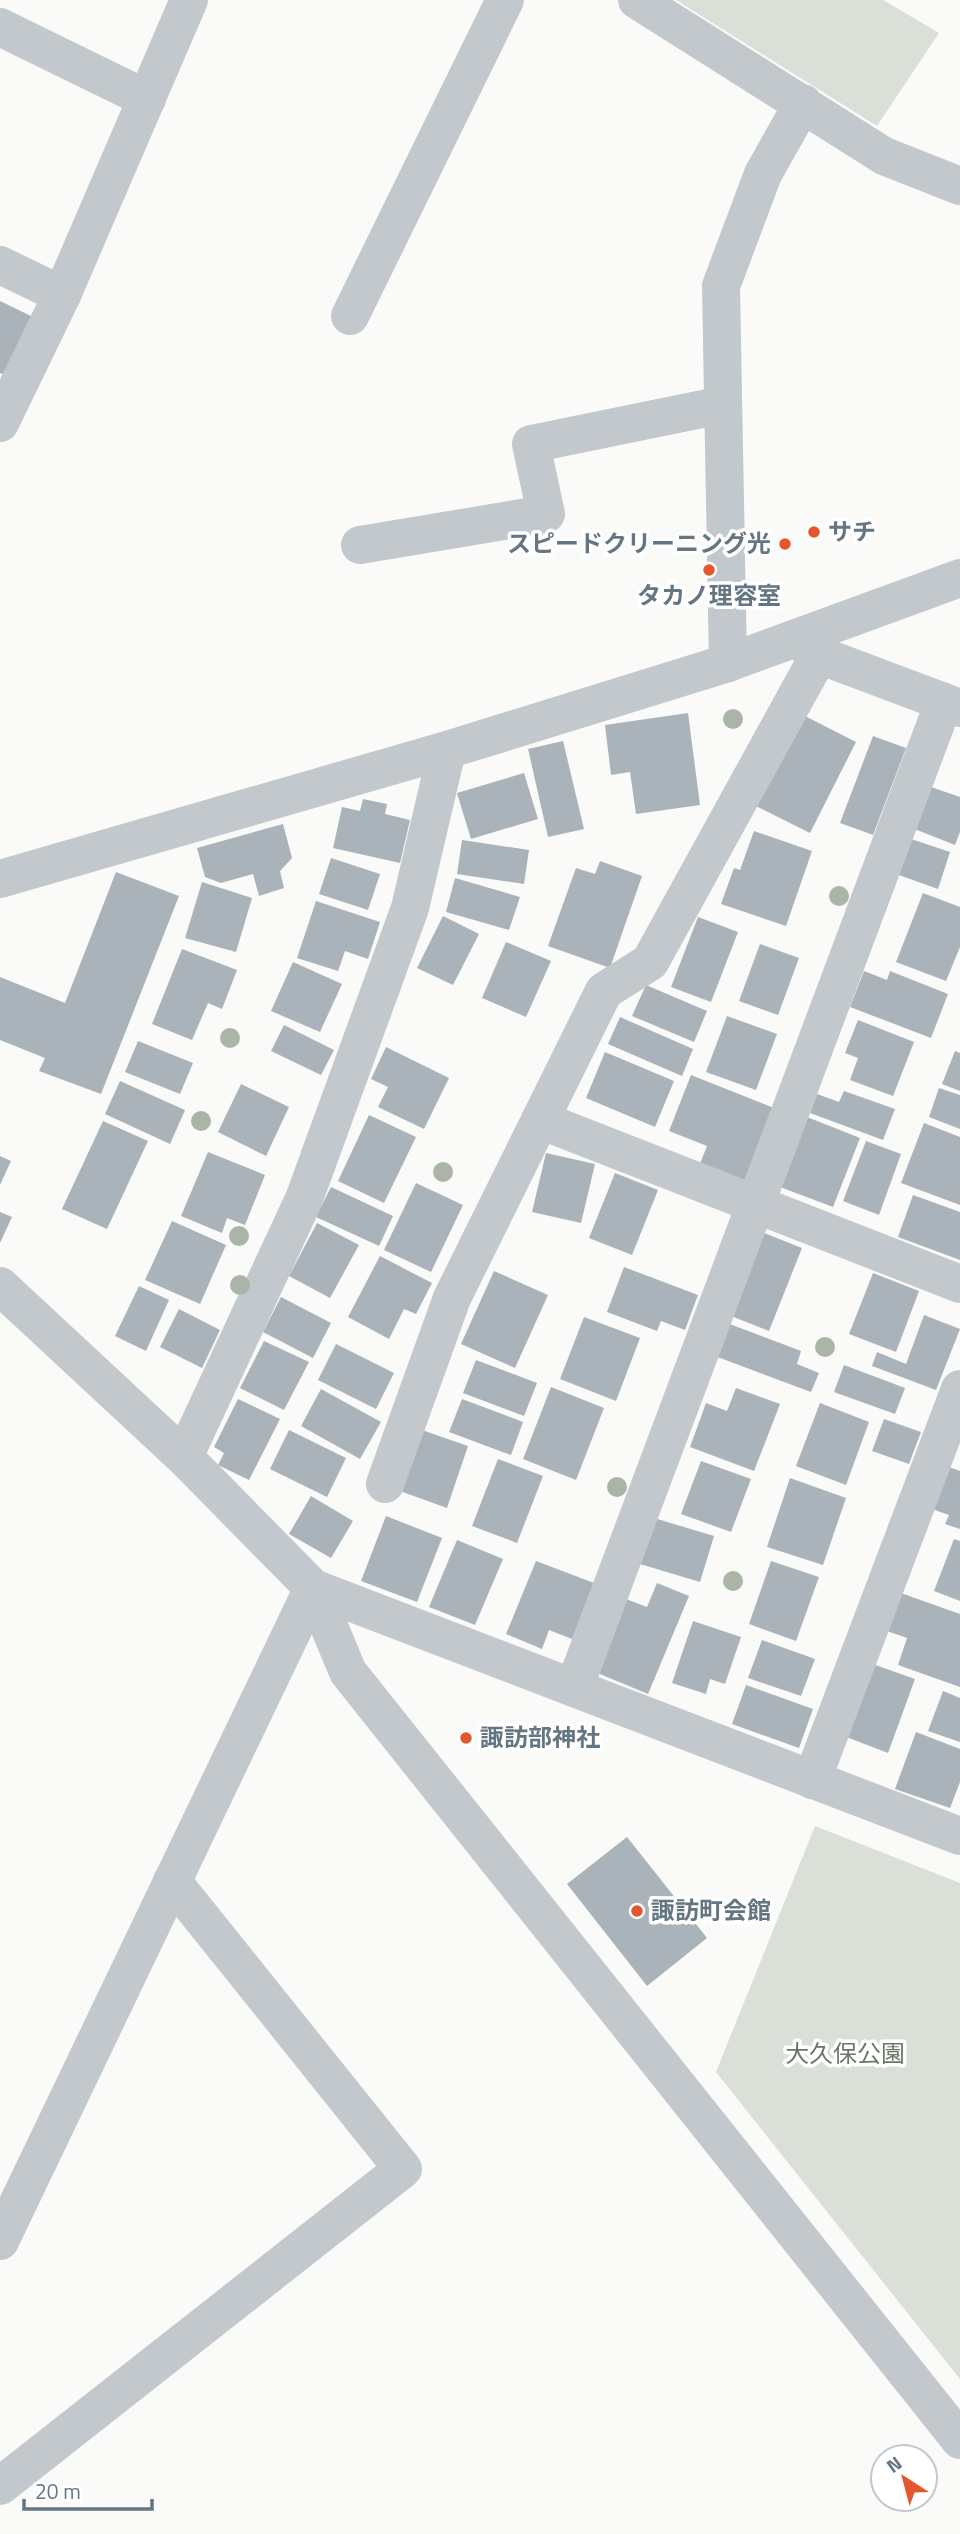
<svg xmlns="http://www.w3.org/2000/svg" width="960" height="2534" font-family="'Titillium Web','Noto Sans JP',sans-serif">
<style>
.green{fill:#dadfd7}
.building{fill:#aab3b9}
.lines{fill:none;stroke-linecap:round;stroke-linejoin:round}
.minor{stroke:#c3c8cc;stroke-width:38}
.tree{fill:#aab4a7}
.poi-dot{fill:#e4572e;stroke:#fff;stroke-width:2.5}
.labels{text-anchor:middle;stroke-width:7;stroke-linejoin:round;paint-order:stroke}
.poi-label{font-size:24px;font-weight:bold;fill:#657683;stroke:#fff;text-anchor:start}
.park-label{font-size:24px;fill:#687a64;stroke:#fff}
</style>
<rect width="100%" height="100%" fill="#fafaf8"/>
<g class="green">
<path d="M676,0H883L939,33L877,126Z"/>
<path d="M815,1826L960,1883V2379L716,2072Z"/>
</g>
<g class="building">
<path d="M0,301L33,317L4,375L0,373Z"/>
<path d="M688,713L700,805L636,814L630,772L611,775L605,725Z"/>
<path d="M803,715L856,742L810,833L756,806Z"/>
<path d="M873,736L906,748L873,835L840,823Z"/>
<path d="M563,741L584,829L548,837L528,749Z"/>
<path d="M524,773L538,819L471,839L457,793Z"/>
<path d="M928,786L960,797V832L955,845L912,828Z"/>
<path d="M363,799L387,804L385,814L410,820L400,863L333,848L342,807L360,811Z"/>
<path d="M283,824L292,858L280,871L284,888L259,896L253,874L221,883L205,877L197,848Z"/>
<path d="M754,831L812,851L786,926L721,904L734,868L740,870Z"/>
<path d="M908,838L950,852L938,889L896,874Z"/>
<path d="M462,840L529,850L524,884L457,874Z"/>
<path d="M331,858L380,874L368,910L319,894Z"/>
<path d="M600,861L642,876L610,968L548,946L576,868L595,874Z"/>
<path d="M116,872L179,896L101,1094L39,1071L45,1058L0,1040V977L65,1003Z"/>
<path d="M455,878L520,897L509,930L446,912Z"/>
<path d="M202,882L252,898L236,952L185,938Z"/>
<path d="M923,893L960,907V947L946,981L896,962Z"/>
<path d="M316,901L380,922L368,959L345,951L338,971L297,958Z"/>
<path d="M443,916L479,934L453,985L417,968Z"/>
<path d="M698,917L738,932L711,1002L671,987Z"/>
<path d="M506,942L551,961L526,1017L482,998Z"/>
<path d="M760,944L799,958L778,1015L739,1001Z"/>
<path d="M182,949L237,970L222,1009L208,1003L192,1040L152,1024Z"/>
<path d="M293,962L342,984L320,1032L271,1011Z"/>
<path d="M864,971L887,980L890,971L948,994L931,1038L850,1007Z"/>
<path d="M646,985L707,1011L694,1042L632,1016Z"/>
<path d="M727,1016L777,1034L756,1090L706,1072Z"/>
<path d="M620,1017L693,1049L682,1076L608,1044Z"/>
<path d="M858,1020L914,1042L893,1096L850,1080L858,1058L845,1053Z"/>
<path d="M284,1025L334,1050L321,1075L271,1051Z"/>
<path d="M138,1041L193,1063L180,1094L125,1072Z"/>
<path d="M386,1047L449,1078L424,1129L378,1107L388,1087L371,1079Z"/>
<path d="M955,1051L960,1053V1091L942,1084Z"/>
<path d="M605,1052L674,1081L655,1127L586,1098Z"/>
<path d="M691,1075L774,1108L743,1187L698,1169L707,1146L669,1131Z"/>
<path d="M120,1081L185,1110L170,1144L105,1114Z"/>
<path d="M241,1084L289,1107L266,1156L218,1132Z"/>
<path d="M939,1088L960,1095V1129L929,1117Z"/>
<path d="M844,1091L895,1109L883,1140L810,1113L817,1094L839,1102Z"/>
<path d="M369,1115L416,1137L384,1203L338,1181Z"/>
<path d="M807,1117L860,1138L833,1207L780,1187Z"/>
<path d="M103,1121L148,1141L107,1229L62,1209Z"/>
<path d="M924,1123L960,1137V1205L901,1183Z"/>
<path d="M866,1141L901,1154L879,1215L843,1201Z"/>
<path d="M208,1152L265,1175L245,1225L227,1218L222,1233L181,1216Z"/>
<path d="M546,1153L595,1164L581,1223L532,1212Z"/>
<path d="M0,1156L11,1161L0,1185Z"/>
<path d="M615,1173L658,1190L632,1255L589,1238Z"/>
<path d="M416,1183L463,1205L431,1272L384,1250Z"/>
<path d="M331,1187L393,1216L379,1246L316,1217Z"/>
<path d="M913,1195L960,1212V1260L898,1237Z"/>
<path d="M0,1212L12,1217L0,1243Z"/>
<path d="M172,1221L226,1245L200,1304L145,1280Z"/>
<path d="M317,1223L359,1245L330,1298L289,1276Z"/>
<path d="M764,1233L802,1248L769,1331L731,1316Z"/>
<path d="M380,1256L432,1283L416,1314L404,1309L389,1339L348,1317Z"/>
<path d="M624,1267L698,1295L685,1330L661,1321L657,1331L607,1312Z"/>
<path d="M494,1271L548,1295L515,1368L461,1344Z"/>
<path d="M873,1273L919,1291L896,1352L849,1334Z"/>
<path d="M139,1286L169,1300L146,1351L115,1336Z"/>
<path d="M281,1297L331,1323L313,1358L263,1332Z"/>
<path d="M179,1309L220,1330L202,1368L160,1347Z"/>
<path d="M924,1315L960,1329L936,1390L872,1366L877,1352L906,1364Z"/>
<path d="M584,1317L640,1338L616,1401L560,1379Z"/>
<path d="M727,1323L801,1351L797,1364L819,1373L811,1392L715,1356Z"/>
<path d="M264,1341L309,1362L284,1410L240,1388Z"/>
<path d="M336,1344L394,1373L376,1409L318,1380Z"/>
<path d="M476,1360L537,1383L524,1416L463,1393Z"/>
<path d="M844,1365L905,1388L895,1414L834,1392Z"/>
<path d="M551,1387L604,1408L576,1480L523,1459Z"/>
<path d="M736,1388L780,1404L754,1471L690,1447L706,1403L727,1411Z"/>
<path d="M321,1389L381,1422L360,1459L301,1426Z"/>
<path d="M238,1399L280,1419L249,1480L218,1465L224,1453L214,1447Z"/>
<path d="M462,1399L523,1422L511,1455L449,1432Z"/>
<path d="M820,1403L869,1422L846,1485L796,1466Z"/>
<path d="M884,1419L921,1432L909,1464L872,1451Z"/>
<path d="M419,1429L468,1446L447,1508L397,1490Z"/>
<path d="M289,1430L346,1458L327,1497L270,1469Z"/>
<path d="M498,1459L543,1476L517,1543L472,1526Z"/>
<path d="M701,1461L751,1479L731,1532L681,1514Z"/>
<path d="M946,1466L960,1471V1529L945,1524L949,1515L932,1509Z"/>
<path d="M790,1478L846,1498L823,1565L767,1547Z"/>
<path d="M311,1496L353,1521L331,1558L289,1534Z"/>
<path d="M386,1516L442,1538L417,1602L361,1581Z"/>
<path d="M654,1518L714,1536L700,1582L640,1564Z"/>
<path d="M954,1539L960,1541V1601L934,1591Z"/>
<path d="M457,1540L503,1559L475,1625L429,1607Z"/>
<path d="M536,1561L594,1583L572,1639L549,1630L542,1649L506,1634Z"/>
<path d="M771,1561L819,1577L796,1641L749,1624Z"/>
<path d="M657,1583L689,1596L648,1694L595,1672L626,1599L647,1607Z"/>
<path d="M898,1592L960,1614V1687L898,1665L907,1638L884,1630Z"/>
<path d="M693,1621L741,1637L725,1684L710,1679L706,1694L672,1683Z"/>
<path d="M762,1640L815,1659L801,1696L748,1678Z"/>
<path d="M867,1662L915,1679L888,1753L841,1735Z"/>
<path d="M746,1685L813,1709L799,1748L732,1724Z"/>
<path d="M943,1691L960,1698V1742L928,1731Z"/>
<path d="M916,1732L960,1749V1782L950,1808L895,1789Z"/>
<path d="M627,1837L707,1938L647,1986L567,1884Z"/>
</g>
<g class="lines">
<g class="minor">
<path d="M637,0L884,156L960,186"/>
<path d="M0,27L147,99"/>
<path d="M0,265L62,295"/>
<path d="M350,316L505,0"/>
<path d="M0,423L62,295L189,0"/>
<path d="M360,545L546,514L531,444L722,405"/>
<path d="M798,640L819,655L960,708"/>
<path d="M728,663L721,286L763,174L803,103"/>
<path d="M0,879L447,750L728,663L960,578"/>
<path d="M540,1120L960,1284"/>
<path d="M0,1286L184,1457L313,1588L348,1672L960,2440"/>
<path d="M184,1457L304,1199L410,908L447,750"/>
<path d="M385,1484L452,1298L604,991L650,962L819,655"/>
<path d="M574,1688L944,702"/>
<path d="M812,1780L960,1389"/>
<path d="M0,2241L313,1588L960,1836"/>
<path d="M0,2486L403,2169L172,1881"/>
</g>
</g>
<g class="tree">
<circle cx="733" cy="719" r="10"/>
<circle cx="839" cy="896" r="10"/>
<circle cx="230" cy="1038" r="10"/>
<circle cx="201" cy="1121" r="10"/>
<circle cx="443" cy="1172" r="10"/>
<circle cx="239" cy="1236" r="10"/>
<circle cx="240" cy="1285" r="10"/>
<circle cx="825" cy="1347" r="10"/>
<circle cx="617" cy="1487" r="10"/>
<circle cx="733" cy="1581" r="10"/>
</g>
<g class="poi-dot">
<circle cx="814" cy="532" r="7"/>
<circle cx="785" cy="544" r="7"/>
<circle cx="709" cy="570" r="7"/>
<circle cx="466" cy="1738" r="7"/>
<circle cx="637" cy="1911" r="7"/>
</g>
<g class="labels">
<g class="poi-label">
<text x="828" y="540">サチ</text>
<text x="771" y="552" text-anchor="end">スピードクリーニング光</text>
<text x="709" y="604" text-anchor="middle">タカノ理容室</text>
<text x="480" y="1746">諏訪部神社</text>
<text x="651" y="1919">諏訪町会館</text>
</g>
<g class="park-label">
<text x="845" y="2062">大久保公園</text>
</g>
</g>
<g transform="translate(904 2478) rotate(324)"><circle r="33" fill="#ffffff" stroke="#c1c8cd" stroke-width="2"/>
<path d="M0-5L12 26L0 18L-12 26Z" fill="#e4572e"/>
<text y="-10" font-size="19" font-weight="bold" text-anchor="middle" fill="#657683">N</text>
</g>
<path d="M24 2499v10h128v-10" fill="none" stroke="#657683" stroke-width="3.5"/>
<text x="35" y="2499" font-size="21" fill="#657683" stroke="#ffffff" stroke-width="5" paint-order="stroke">20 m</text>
</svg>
